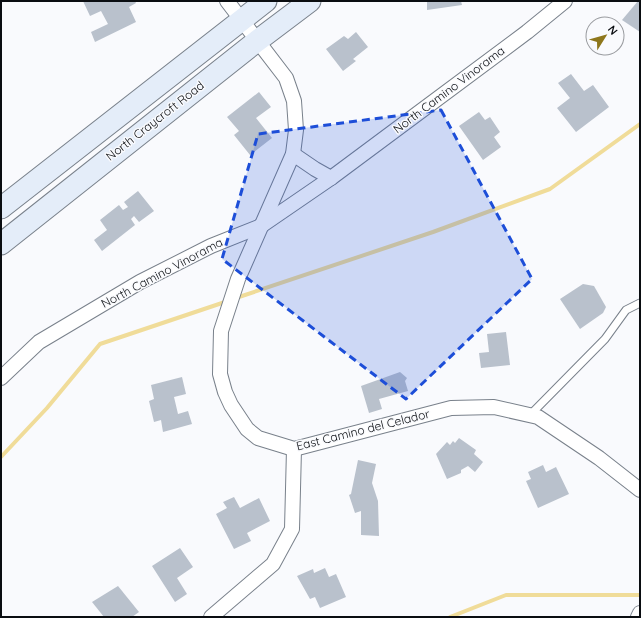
<svg xmlns="http://www.w3.org/2000/svg" width="641" height="618" font-family="Quicksand,sans-serif">
<style>
.lines{fill:none;stroke-linecap:round;stroke-linejoin:round}
.stream{stroke:#f0dc99;stroke-width:4}
.building{fill:#b9c1cc}
.lane-casing{stroke:#79818b;stroke-width:9}
.street-casing{stroke:#79818b;stroke-width:16}
.secondary-casing{stroke:#79818b;stroke-width:23}
.lane{stroke:#fff;stroke-width:7}
.street{stroke:#fff;stroke-width:14}
.secondary{stroke:#e4edf9;stroke-width:21}
.marked{fill:#1d4ed8;fill-opacity:0.2;stroke:#1d4ed8;stroke-width:3;stroke-dasharray:8 5;stroke-linejoin:round}
.labels{text-anchor:middle;stroke-width:3;stroke-linejoin:round;paint-order:stroke}
.street-label{font-size:12px;fill:#0a0d11;stroke:#f9fafd}
</style>
<rect width="100%" height="100%" fill="#f9fafd"/>
<g class="lines">
<g class="stream">
<path d="M236,298L433,232L550,189L640,124"/>
<path d="M1,457L47,408L100,344L228,301"/>
<path d="M450,617L506,595H640"/>
</g>
</g>
<g class="building">
<path d="M83,1H135L136,3L129,7L136,22L95,42L91,32L108,24L101,11L90,16Z"/>
<path d="M427,1H461L462,5L427,10Z"/>
<path d="M638,1H640V32L622,20Z"/>
<path d="M356,32L368,47L353,59L356,61L343,71L326,49L344,36L348,39Z"/>
<path d="M571,74L584,91L593,85L609,107L576,132L557,108L570,98L558,83Z"/>
<path d="M259,92L271,107L256,118L272,138L250,155L234,135L239,131L227,117Z"/>
<path d="M479,112L485,120L490,117L500,132L494,137L501,147L483,160L459,126Z"/>
<path d="M138,191L154,211L139,222L134,216L131,219L135,225L102,251L94,240L107,230L100,220L119,205L123,210L128,207L124,202Z"/>
<path d="M583,284L594,286L606,307L603,313L580,329L560,299Z"/>
<path d="M506,332L510,365L481,368L479,353L489,352L487,334Z"/>
<path d="M400,372L407,378L405,381L408,391L379,399L382,409L369,413L361,386Z"/>
<path d="M182,377L186,394L174,397L178,414L188,411L192,424L163,432L161,420L154,422L149,401L154,399L151,385Z"/>
<path d="M459,438L476,450L474,454L483,462L475,472L468,466L461,470V473L447,479L436,454L447,442L450,445L453,441L455,443Z"/>
<path d="M358,460L376,464L372,483L378,501L379,536L361,535V511L355,513L349,495L351,494Z"/>
<path d="M543,465L546,472L556,467L569,494L538,508L526,481L531,479L528,472Z"/>
<path d="M234,497L240,508L259,498L270,521L247,533L251,541L234,549L216,514L227,508L223,502Z"/>
<path d="M180,548L193,567L177,578L187,594L175,602L152,566Z"/>
<path d="M325,568L329,577L336,574L346,597L320,608L315,597L310,599L297,576L313,569L314,573Z"/>
<path d="M118,586L139,612L132,617H104L92,602Z"/>
</g>
<g class="lines">
<g class="lane-casing">
<path id="lane" d="M530,415L605,339L626,310L640,303"/>
</g>
<g class="street-casing">
<g id="street">
<path d="M227,1L286,78L294,101L296,130L293,154L238,279L221,331L220,374L225,392L231,405L247,429L258,438L294,449L451,408L494,407L538,417L599,458L640,490"/>
<path d="M293,154L315,169L331,178"/>
<path d="M1,378L39,342L140,282L211,246L261,226L331,178L527,32L565,1"/>
<path d="M211,617L273,564L292,529L294,449"/>
<path d="M638,617L640,613"/>
</g>
</g>
<g class="secondary-casing">
<g id="secondary">
<path d="M1,208L266,1"/>
<path d="M1,244L257,41L310,1"/>
</g>
</g>
<use href="#lane" class="lane"/>
<use href="#street" class="street"/>
<use href="#secondary" class="secondary"/>
</g>
<path class="marked" d="M441,110L532,279L406,399L222,259L258,134Z"/>
<g class="labels">
<g class="street-label">
<text transform="translate(449 90) rotate(-37)" y="4">North Camino Vinorama</text>
<text transform="translate(155 121) rotate(-38)" y="4">North Craycroft Road</text>
<text transform="translate(162 273) rotate(-28)" y="4">North Camino Vinorama</text>
<text transform="translate(363 430) rotate(-14)" y="4">East Camino del Celador</text>
</g>
</g>
<rect width="641" height="618" fill="none" stroke="#0a0d11" stroke-width="4"/>
<g transform="translate(605 36) rotate(53)"><circle r="19" fill="#f9fafd" stroke="#999b9f"/>
<path d="M0-3L7 15L0 10L-7 15Z" fill="#8e771c"/>
<text y="-6" font-size="11" font-weight="bold" text-anchor="middle" fill="#0a0d11">N</text>
</g>
</svg>
